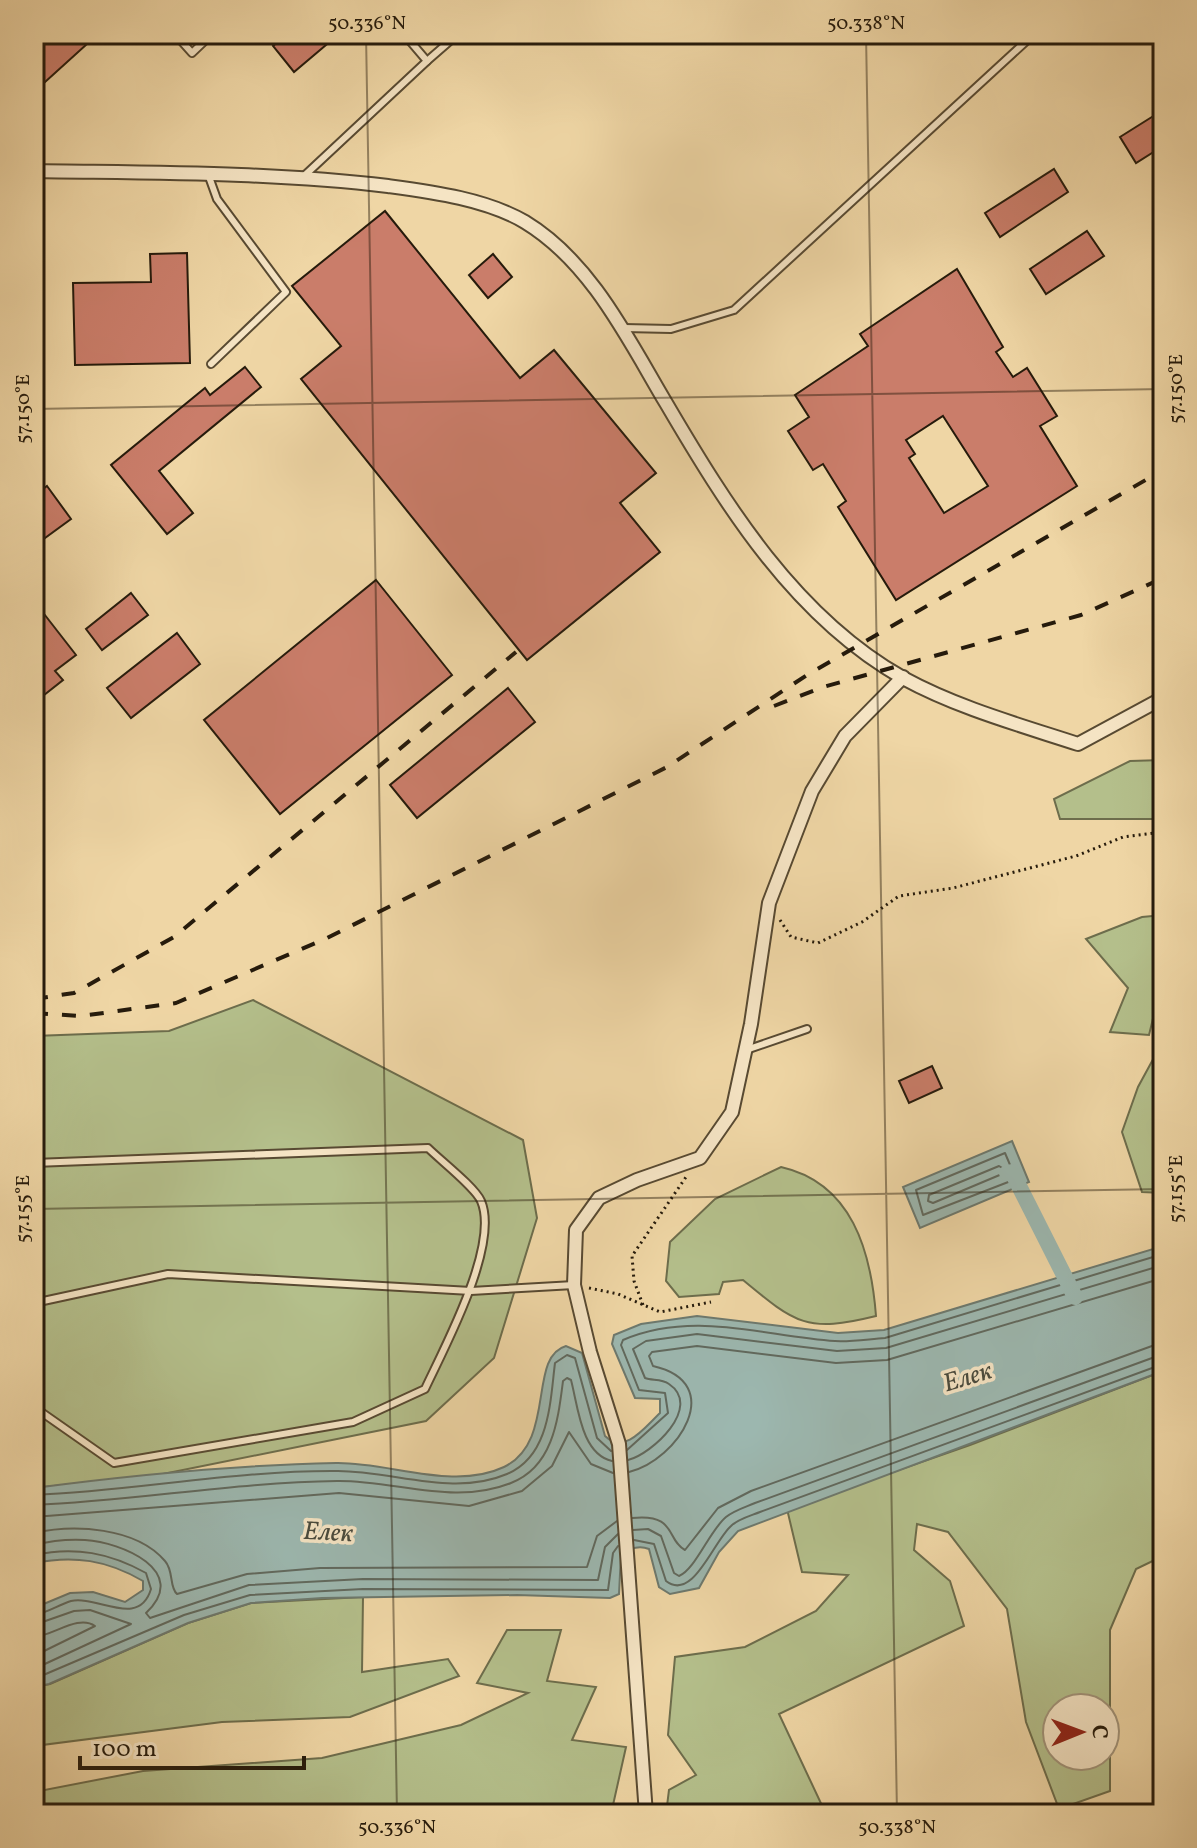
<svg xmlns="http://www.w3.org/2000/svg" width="1197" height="1848" font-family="Vollkorn,serif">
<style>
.green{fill:#b4bf8b;stroke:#6d6d4c;stroke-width:2;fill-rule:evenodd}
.water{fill:#9cb7af;stroke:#6d796e;stroke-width:2}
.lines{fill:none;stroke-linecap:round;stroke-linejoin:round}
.shore{stroke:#61695e;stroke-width:2}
.canal{stroke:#9cb7af;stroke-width:16}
.building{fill:#ca7d6a;stroke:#261b0c;stroke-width:2;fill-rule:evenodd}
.lane-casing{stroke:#584a32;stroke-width:10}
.street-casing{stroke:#584a32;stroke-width:16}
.path{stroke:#261b0c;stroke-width:3;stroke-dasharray:2 4;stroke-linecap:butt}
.lane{stroke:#f5e4c4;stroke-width:6}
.street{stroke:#f5e4c4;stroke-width:12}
.rail{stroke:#261b0c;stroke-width:4;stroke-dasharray:14 14;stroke-linecap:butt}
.ticks{fill:none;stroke:#261b0c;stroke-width:2;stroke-opacity:0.45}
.labels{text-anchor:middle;stroke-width:7;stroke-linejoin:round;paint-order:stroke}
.water-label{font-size:26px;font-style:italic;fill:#494a3d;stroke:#f5e4c4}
.neatline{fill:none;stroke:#261b0c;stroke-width:3}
.ticks-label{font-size:20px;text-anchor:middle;fill:#261b0c}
</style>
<rect width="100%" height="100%" fill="#efd6a5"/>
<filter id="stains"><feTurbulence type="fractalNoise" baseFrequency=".0025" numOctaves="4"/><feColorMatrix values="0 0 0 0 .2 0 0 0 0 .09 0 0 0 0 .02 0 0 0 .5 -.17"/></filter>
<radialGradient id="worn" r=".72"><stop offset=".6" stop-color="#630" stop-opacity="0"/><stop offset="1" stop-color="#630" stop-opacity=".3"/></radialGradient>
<g class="green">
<path d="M1163,760V819H1060L1054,799L1130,761Z"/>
<path d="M1163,915V992L1159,994L1149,1035L1110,1032L1128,988L1086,939L1142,917Z"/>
<path d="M253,1000L523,1140L537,1218L494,1358L426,1421L153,1476L34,1488V1036L169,1031Z"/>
<path d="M1163,1041V1193L1142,1192L1122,1132L1138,1087Z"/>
<path d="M781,1167C852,1183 871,1251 876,1316C807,1333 796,1324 743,1280L723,1282L719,1294L679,1297L666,1281L670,1242L715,1199Z"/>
<path d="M1163,1371V1556L1136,1569L1110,1630V1791L1059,1809L1026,1722L1007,1609L948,1532L917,1524L914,1550L950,1581L964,1626L779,1714L826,1814H666L669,1790L696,1775L668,1735L675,1657L745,1647L816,1611L848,1575L802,1572L787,1509L970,1445ZM1057,1708H1105V1756H1057Z"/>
<path d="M363,1597L362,1672L448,1659L459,1676L350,1717L222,1722L34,1746V1687L50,1684L188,1623L251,1603Z"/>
<path d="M507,1630H561L547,1681L596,1687L572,1740L626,1747L611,1814H34V1792L143,1771L322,1758L461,1725L528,1693L477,1683Z"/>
</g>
<g class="water">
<path d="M1012,1141L1029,1182L920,1228L903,1187Z"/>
<path d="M1163,1246V1371L738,1531L719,1552L699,1588L670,1594L659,1587L649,1549C639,1545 630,1548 621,1554L619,1594L610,1598L517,1595L322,1598L251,1603L188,1623L49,1684L34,1687V1608L70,1593L93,1592L125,1602L143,1590V1581C107,1560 74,1555 34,1563V1488C133,1475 236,1465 336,1463C390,1462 453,1491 504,1467C557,1441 527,1357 566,1346L582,1353L605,1436C625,1455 645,1427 660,1413V1399L635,1398L612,1344L614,1335L641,1324L697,1316L838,1333L884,1330Z"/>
</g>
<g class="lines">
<g class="shore">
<path d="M1005,1153L1016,1179L923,1215L916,1190Z"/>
<path d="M999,1166L1004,1169L1002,1174L933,1203L928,1201L929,1195Z"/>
<path d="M627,1450L668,1413L665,1393L639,1390L621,1345L623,1340C693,1310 763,1336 835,1341C851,1342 869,1339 885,1338L1163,1254"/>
<path d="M628,1460C652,1454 703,1407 669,1384C661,1378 652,1381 645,1378L633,1349L646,1341L697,1334L837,1351L886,1348L1163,1265"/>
<path d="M629,1472C678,1460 728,1383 653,1366L649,1356L652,1352L697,1346L836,1363L887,1360L1163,1278"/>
<path d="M34,1495C135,1491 237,1470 338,1471C394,1471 453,1497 507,1474C550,1456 550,1402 555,1363L567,1355L575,1358L597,1438L611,1451"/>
<path d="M34,1505C135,1501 236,1482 337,1481C395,1480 454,1506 511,1483C553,1467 558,1420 563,1381L567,1378L571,1380C578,1406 581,1454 612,1461"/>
<path d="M34,1517L339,1493L469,1506L522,1491L552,1466L569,1432L591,1464L613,1473"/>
<path d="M632,1518C677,1513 666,1540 685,1550L718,1508L751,1491L1163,1342"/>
<path d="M633,1530L648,1529L661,1536L674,1573L679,1576C695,1570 710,1530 726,1517C735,1510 746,1507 755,1503L1163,1354"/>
<path d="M34,1533C74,1524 136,1527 165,1561C174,1571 169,1587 177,1594L247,1574L320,1568L587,1567L597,1536L617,1521"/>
<path d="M634,1540L654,1544L666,1581C693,1602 713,1542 731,1526C738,1519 750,1516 760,1512L1163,1364"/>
<path d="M34,1545C50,1541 68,1539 85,1540C121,1542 191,1571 146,1613L150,1618L249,1585L363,1579L598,1580L605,1547L618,1534"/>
<path d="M34,1555C75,1546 110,1553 146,1573L151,1589C139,1629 97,1595 71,1601C58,1605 47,1613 34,1615"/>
<path d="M34,1625L74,1611L90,1610L131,1624L34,1669"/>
<path d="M34,1637C53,1636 78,1614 95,1626L34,1656"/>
<path d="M34,1679L184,1615L250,1595L363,1589L608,1590L613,1553L618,1546"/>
</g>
<path class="canal" d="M1007,1173L1012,1172L1075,1297"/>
</g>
<g class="building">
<path d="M51,34H98L34,92V49Z"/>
<path d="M287,34H339L294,72L273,46Z"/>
<path d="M1163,110V146L1136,163L1120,137Z"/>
<path d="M1054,169L1068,192L1000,237L985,213Z"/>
<path d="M385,211L520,378L554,350L656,473L620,503L660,552L527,660L301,379L341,346L292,286Z"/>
<path d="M1087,231L1104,256L1046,294L1030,269Z"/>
<path d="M187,253L190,363L75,365L73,283L151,282L150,254Z"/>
<path d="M493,254L512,277L488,298L469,275Z"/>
<path d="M957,269L1003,347L996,352L1013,377L1027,368L1057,416L1040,426L1077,486L896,600L838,507L846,501L823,464L813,470L788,431L809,417L795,395L868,346L860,334ZM943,416L988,486L944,513L909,458L915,454L906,440Z"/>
<path d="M245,367L261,387L159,471L193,513L167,534L111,465L205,388L210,395Z"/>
<path d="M47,486L71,519L34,546V496Z"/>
<path d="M376,580L452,675L280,814L204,720Z"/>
<path d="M131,593L148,615L102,650L86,629Z"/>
<path d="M34,601L76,655L55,671L63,680L34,703Z"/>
<path d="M177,633L200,664L131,718L107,688Z"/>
<path d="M508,688L535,722L417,818L390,785Z"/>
<path d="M932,1066L942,1088L909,1103L899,1081Z"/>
</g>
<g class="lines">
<g class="lane-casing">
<g id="lane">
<path d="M175,34L192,53L212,34"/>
<path d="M427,61L458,34"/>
<path d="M208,174L217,199L286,292L211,364"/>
<path d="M304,176L427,61L404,34"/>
<path d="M624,328L671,329L734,310L1034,34"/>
<path d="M746,1050L807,1029"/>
<path d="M34,1163L428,1148C440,1160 475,1187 481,1201C500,1245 444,1348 425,1389L353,1422L114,1463L34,1407"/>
<path d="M34,1303L168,1274L471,1291L574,1285"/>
</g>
</g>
<g class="street-casing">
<g id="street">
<path d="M34,171C152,173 271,172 388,186C432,192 486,199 525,222C591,262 628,339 666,403C727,507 795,617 903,678C958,708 1020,725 1078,744L1163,698"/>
<path d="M646,1814L619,1444L590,1352L574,1285L576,1230L599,1198L637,1180L700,1158L732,1112L751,1024L769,903L812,791L845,736L903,677"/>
</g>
</g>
<g class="path">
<path d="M780,920L791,937L818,943L862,922L899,896L953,888L1076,856L1123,837L1163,832"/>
<path d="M589,1288L618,1294L660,1312L711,1302"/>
<path d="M643,1305L634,1281L632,1256L686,1177"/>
</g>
<use href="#lane" class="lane"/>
<use href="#street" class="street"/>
<g class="rail">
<path d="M774,706L823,687L1081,615L1163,578"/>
<path d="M34,999L74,993L174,937L516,652"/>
<path d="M34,1013L81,1016L176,1003L327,938L667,767L807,675L1163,470"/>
</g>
</g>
<path class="ticks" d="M366,34L397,1814M866,34L897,1814M34,409L1163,389M34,1209L1163,1189"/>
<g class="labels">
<g class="water-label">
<text transform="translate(967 1376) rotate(-17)" y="9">Елек</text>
<text transform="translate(328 1531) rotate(3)" y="9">Елек</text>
</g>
</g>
<rect width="1197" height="1848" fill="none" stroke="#efd6a5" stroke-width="88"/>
<g transform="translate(1081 1732) rotate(89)"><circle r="38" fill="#f5e4c4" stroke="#a2947a" stroke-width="2"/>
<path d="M0-6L14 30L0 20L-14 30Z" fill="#8f2418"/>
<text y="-12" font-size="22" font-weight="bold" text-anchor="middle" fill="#261b0c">С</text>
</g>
<path d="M80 1756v12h224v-12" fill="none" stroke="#261b0c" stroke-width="4"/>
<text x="92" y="1756" font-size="24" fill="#261b0c" stroke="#f5e4c4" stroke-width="6" paint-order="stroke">100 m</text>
<rect x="44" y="44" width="1109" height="1760" class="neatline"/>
<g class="ticks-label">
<text x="367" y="29">50.336°N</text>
<text x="866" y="29">50.338°N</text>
<text transform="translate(1175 389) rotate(-90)" y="7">57.150°E</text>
<text transform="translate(22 409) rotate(-90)" y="7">57.150°E</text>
<text transform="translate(1175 1189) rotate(-90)" y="7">57.155°E</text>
<text transform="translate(22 1209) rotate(-90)" y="7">57.155°E</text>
<text x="397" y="1833">50.336°N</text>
<text x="897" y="1833">50.338°N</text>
</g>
<rect width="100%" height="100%" filter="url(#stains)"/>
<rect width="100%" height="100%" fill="url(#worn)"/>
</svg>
